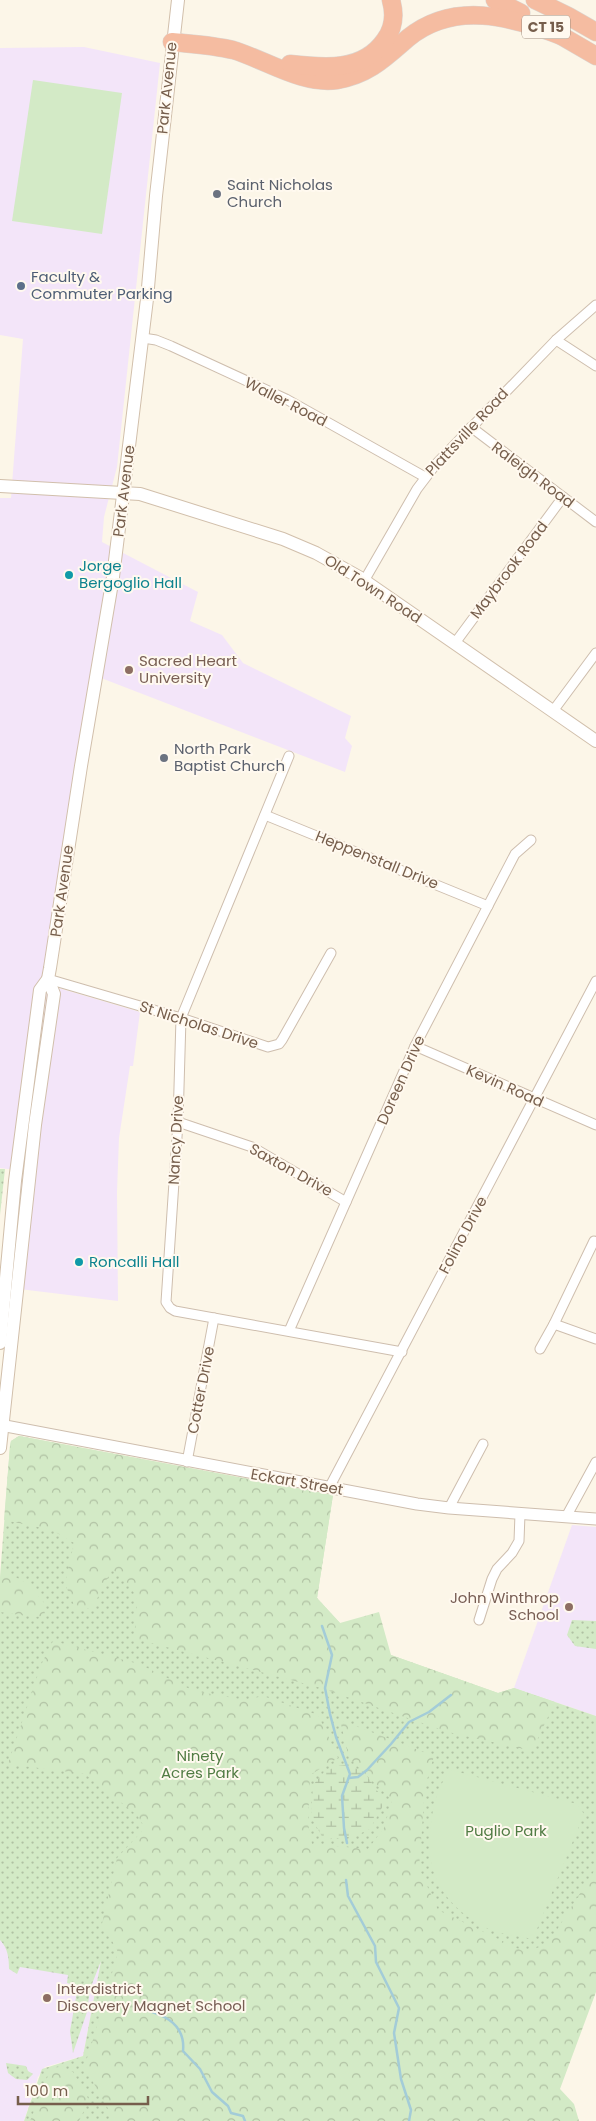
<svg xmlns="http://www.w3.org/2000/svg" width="596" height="2121" font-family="Poppins,sans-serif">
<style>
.education{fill:#f3e5f9}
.grass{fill:url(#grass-dots)}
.forest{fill:url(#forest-crowns)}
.wetland{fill:url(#wetland-marsh)}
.garden{fill:#d3eac6}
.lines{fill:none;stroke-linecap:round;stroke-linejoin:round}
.stream{stroke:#a3ccd8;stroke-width:2.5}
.minor-casing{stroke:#cebeae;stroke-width:11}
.tertiary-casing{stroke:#cebeae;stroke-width:13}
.secondary-casing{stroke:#d1bfab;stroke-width:14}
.motorway-casing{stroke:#dbd5d0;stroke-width:19}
.minor{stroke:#fff;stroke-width:9}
.tertiary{stroke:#fff;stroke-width:11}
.secondary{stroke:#fff;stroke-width:12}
.motorway{stroke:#f5bca1;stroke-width:18}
.worship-dot{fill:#6b7280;stroke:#fff9ef;stroke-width:2}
.service-dot{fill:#5c6f8a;stroke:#fff9ef;stroke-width:2}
.culture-dot{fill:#0f9aa8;stroke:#fff9ef;stroke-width:2}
.education-dot{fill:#8d6e63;stroke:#fff9ef;stroke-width:2}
.labels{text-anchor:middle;stroke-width:4;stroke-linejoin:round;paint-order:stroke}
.shield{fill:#fff9ef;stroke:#9f8c7d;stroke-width:1}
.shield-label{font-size:14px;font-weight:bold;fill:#765e4c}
.street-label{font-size:15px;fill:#765e4c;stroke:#fff9ef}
.worship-label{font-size:15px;fill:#5b616d;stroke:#fff9ef;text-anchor:start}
.service-label{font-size:15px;fill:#4e5e75;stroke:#fff9ef;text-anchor:start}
.culture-label{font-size:15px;fill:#0d838f;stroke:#fff9ef;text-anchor:start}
.education-label{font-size:15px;fill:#785e54;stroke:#fff9ef;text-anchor:start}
.park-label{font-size:15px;fill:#517c44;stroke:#fff9ef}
</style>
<defs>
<pattern id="grass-dots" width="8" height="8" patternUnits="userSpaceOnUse" patternTransform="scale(1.25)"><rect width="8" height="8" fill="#d3eac6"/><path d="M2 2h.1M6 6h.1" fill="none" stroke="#b0c1a3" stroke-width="1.8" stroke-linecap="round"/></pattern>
<pattern id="forest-crowns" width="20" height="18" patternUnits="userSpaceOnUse" patternTransform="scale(1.25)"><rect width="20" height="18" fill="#d3eac6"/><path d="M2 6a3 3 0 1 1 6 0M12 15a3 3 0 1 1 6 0" fill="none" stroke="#b0c1a3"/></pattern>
<pattern id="wetland-marsh" width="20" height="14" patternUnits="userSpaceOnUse" patternTransform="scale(1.25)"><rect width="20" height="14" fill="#d3eac6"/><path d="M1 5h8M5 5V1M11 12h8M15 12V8" fill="none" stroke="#b0c1a3"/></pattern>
</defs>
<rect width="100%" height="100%" fill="#fcf6e8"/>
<g class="education">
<path d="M84,47L160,63L117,467L104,517L102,542L198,592L190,621L222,635L243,663L351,716L345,738L352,746L345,772L101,678L48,985L140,1012L133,1066H130L119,1138L117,1192L118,1301L11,1288L19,1185L24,1171L0,1168V498H11L23,339L0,335V48Z"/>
<path d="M572,1525L596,1527V1716L514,1688Z"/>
<path d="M0,1908L105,1940L83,2056L45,2067L38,2077L24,2121H0Z"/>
</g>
<g class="grass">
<path d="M0,1169H5L0,1215Z"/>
<path d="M19,1436L333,1495L317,1598L340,1623L391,1655L498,1693L514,1688L596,1716V1950L543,2114L552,2121H24L42,2069L83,2056L101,1961L90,1989L87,2012L73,2053L70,2031L78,1986L67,1983L68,1975L20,1967L17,1974L9,1969C9,1959 8,1948 0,1940V1577L10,1446L11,1441Z"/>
<path d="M572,1620L596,1621V1649L575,1646L567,1635Z"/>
<path d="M6,2063L26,2066L28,2071L33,2074L27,2080L16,2079L8,2073Z"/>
</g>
<g class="forest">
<path d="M19,1436L333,1495L317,1598L340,1623L379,1612L391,1655L498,1693L514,1688L555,1702L532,1751L448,1732L321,1688L136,1639C133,1625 137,1616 137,1603C136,1589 122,1577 112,1569L93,1607L77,1612L65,1584L74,1543L52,1530L4,1520L10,1446L11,1441Z"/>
<path d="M1,1569L28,1584L46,1605L44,1616L34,1617L0,1612Z"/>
<path d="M53,1641L139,1664L194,1691L245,1700L263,1696L318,1715L338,1758L310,1775L308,1824L312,1844L368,1849L384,1828L392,1800L349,1758L340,1720L434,1756L425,1787L419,1868L438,1910L525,1952L548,1944L596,1868V1992L560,2089L574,2104L579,2121H111V2114L84,2066L90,2050L118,1952L111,1939L101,1928L117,1858L145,1828L137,1815L85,1774L8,1764L41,1665Z"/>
<path d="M59,2067L73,2072L89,2100L79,2121H30L51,2068Z"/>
</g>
<path class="wetland" d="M351,1764L367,1776L385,1802L370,1829L355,1836L324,1840L311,1817L313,1785L324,1772L337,1766Z"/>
<g class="garden">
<path d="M33,80L122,93L102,234L12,221Z"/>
<path d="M451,1770L577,1804L584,1814L533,1939C518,1936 498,1934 484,1927C442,1904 423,1870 431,1823C434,1802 437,1787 451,1770Z"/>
</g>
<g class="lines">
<g class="stream">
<path d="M322,1626L332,1655L325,1688L330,1714L336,1737L350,1774L342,1796L344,1828L347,1843"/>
<path d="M349,1778L358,1777L367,1770L391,1744L409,1722L429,1712L451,1695"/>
<path d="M346,1880L348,1896L375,1946L376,1962L399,2008L394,2033L401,2079L411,2110L409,2121"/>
<path d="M136,2007C159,2013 186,2021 183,2051L200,2069L212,2092L228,2106L231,2113L243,2116L245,2121"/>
</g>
<g class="minor-casing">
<g id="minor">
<path d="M143,338L156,340L171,346L286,399L425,477"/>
<path d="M556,340L596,366"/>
<path d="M471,427L596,522"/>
<path d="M364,581L417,489L436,464L556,340L596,305"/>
<path d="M455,643L563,497"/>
<path d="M553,711L596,653"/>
<path d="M289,756L181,1018L178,1122L166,1302L170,1308L175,1311L402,1352"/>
<path d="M265,815L488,906"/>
<path d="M48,979L181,1018L268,1047L279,1044L282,1040L331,953"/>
<path d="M415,1046L596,1125"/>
<path d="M178,1122L252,1147L346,1202"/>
<path d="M554,1324L596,1339"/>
<path d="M289,1331L415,1046L515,854L531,840"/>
<path d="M540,1349L554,1324L594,1241"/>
<path d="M187,1462L214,1318"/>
<path d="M329,1488L596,981"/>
<path d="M449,1508L483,1444"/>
<path d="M566,1517L596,1462"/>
<path d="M479,1620L492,1579L497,1569L512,1553L519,1541L520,1514"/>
</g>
</g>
<g class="tertiary-casing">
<path id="tertiary" d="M0,1425L417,1504L449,1508L596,1519"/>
</g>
<g class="secondary-casing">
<g id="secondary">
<path d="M0,486L140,494L283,539L316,553L359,577L596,741"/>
<path d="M0,1343L15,1181L40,990L48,979L50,968L81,766L113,577L147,299L156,196L178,0"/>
<path d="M0,1448L35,1125L54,994L48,979"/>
</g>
</g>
<g class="motorway-casing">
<g id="motorway">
<path d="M495,0L521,13"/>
<path d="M535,0L568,16L596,32"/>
<path d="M553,31L596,56"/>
<path d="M172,42C192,44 213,45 233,50C266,60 302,85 337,80C368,75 385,58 408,38C455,0 510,17 562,36"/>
<path d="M290,64C324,68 363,72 385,40C394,28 395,14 391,0"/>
</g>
</g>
<use href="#minor" class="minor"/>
<use href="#tertiary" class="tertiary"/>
<use href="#secondary" class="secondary"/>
<use href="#motorway" class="motorway"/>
</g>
<g class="worship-dot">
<circle cx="217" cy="194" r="5"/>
<circle cx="164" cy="758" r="5"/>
</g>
<circle class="service-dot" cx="21" cy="286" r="5"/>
<g class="culture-dot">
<circle cx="69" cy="575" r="5"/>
<circle cx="79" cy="1262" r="5"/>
</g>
<g class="education-dot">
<circle cx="129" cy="670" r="5"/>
<circle cx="569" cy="1607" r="5"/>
<circle cx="47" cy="1998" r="5"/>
</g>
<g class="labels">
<rect class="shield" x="522" y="15.5" width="48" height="23" rx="4"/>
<g class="shield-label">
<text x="546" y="32">CT 15</text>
</g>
<g class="street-label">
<text transform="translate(167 88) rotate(-84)" y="5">Park Avenue</text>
<text transform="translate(286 402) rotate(27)" y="5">Waller Road</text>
<text transform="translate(467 432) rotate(-47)" y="5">Plattsville Road</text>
<text transform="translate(533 475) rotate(37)" y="5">Raleigh Road</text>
<text transform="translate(124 491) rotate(-83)" y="5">Park Avenue</text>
<text transform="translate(509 570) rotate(-53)" y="5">Maybrook Road</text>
<text transform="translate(373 589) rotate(33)" y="5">Old Town Road</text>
<text transform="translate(377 860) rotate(22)" y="5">Heppenstall Drive</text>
<text transform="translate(62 891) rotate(-82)" y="5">Park Avenue</text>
<text transform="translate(199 1025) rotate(18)" y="5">St Nicholas Drive</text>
<text transform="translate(401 1080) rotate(-66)" y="5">Doreen Drive</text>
<text transform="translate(505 1086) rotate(24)" y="5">Kevin Road</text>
<text transform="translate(176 1140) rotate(-87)" y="5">Nancy Drive</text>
<text transform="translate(291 1170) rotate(29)" y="5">Saxton Drive</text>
<text transform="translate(463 1235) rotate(-62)" y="5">Folino Drive</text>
<text transform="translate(201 1390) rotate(-79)" y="5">Cotter Drive</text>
<text transform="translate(297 1482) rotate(10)" y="5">Eckart Street</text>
</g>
<g class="worship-label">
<text x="227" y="190">Saint Nicholas<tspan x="227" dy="17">Church</tspan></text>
<text x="174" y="754">North Park<tspan x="174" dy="17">Baptist Church</tspan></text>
</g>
<g class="service-label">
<text x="31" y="282">Faculty &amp;<tspan x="31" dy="17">Commuter Parking</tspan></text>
</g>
<g class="culture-label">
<text x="79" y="571">Jorge<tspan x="79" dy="17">Bergoglio Hall</tspan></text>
<text x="89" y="1267">Roncalli Hall</text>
</g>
<g class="education-label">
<text x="139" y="666">Sacred Heart<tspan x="139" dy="17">University</tspan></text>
<text x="559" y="1603" text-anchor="end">John Winthrop<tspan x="559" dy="17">School</tspan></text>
<text x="57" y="1994">Interdistrict<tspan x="57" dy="17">Discovery Magnet School</tspan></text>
</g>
<g class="park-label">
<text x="200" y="1761">Ninety<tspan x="200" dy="17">Acres Park</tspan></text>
<text x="506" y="1836">Puglio Park</text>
</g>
</g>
<path d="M18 2096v8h130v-8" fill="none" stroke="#765e4c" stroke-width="2.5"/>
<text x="25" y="2096" font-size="15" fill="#765e4c" stroke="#fff9ef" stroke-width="4" paint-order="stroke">100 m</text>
</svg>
